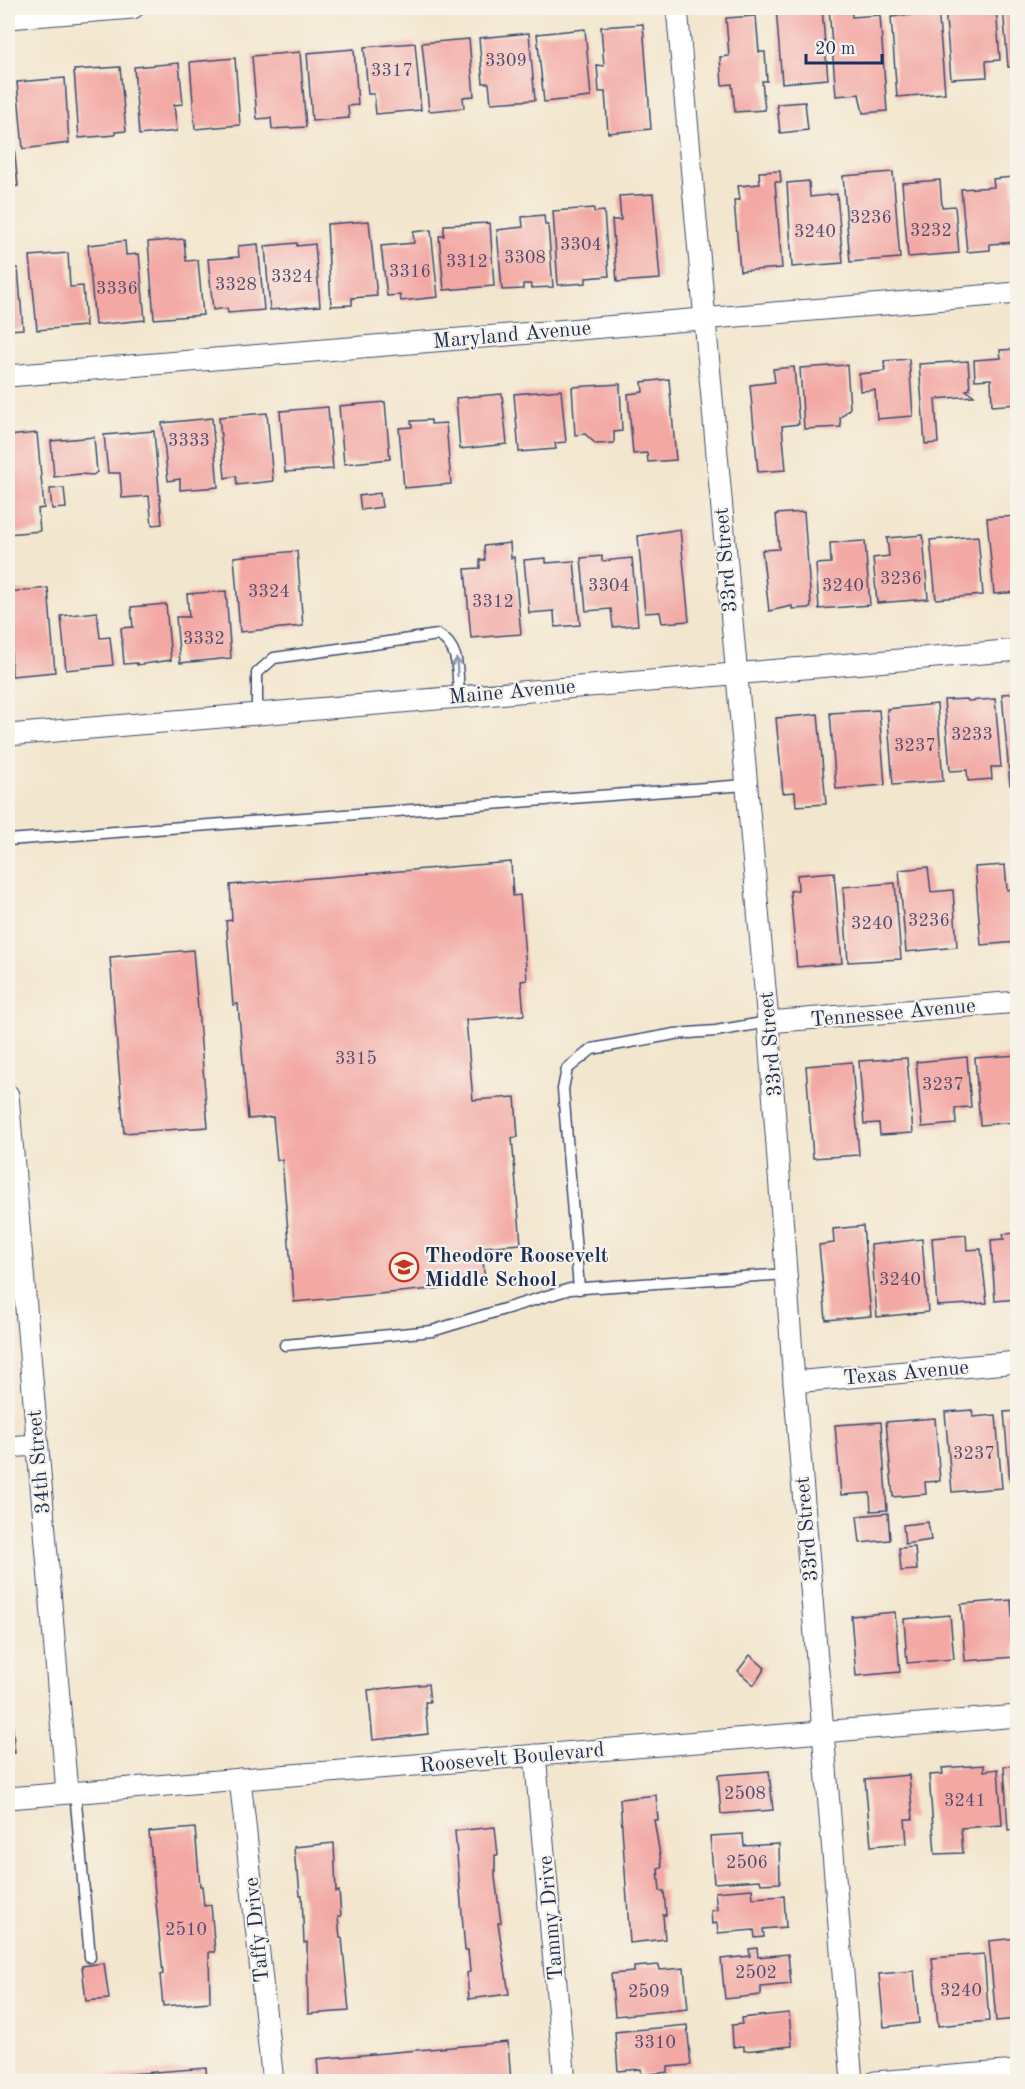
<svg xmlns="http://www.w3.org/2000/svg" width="1025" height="2089" font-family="'Old Standard TT',serif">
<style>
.building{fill:#f3a8a4}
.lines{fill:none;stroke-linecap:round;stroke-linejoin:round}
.lane-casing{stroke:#3b4a6f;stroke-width:13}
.street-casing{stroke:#3b4a6f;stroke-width:23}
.lane{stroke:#fff;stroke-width:10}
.street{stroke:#fff;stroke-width:21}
.oneway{stroke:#8d97ae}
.labels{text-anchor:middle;stroke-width:4.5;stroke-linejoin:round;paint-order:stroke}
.number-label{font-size:18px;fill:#514d70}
.street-label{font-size:21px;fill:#1b2f5e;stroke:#f7f3e8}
.poi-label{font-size:21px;font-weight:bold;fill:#1b2f5e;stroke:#f7f3e8;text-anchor:start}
</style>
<rect width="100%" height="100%" fill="#f7f3e8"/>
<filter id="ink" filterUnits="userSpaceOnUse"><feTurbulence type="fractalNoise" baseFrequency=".0167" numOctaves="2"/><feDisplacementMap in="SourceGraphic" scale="12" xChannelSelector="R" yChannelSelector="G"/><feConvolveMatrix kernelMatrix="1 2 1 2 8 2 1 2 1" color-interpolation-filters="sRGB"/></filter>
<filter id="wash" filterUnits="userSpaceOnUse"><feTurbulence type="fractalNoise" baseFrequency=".008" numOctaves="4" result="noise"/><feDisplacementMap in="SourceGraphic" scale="24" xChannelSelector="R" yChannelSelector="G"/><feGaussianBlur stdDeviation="1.35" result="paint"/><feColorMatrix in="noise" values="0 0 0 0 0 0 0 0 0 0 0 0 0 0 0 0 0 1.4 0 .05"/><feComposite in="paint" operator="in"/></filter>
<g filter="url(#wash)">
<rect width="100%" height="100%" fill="#f3e6ce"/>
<g id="blocks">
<g class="building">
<path d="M776,8H822L828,79L782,83Z"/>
<path d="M829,8H851L852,17L880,15L887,111L863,113L859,94L836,96Z"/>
<path d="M912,8H938L945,93L897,97L891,17L912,15Z"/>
<path d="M945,8H996L1000,60L986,61L987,77L951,79Z"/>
<path d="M1003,8H1018V66L1008,67Z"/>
<path d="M756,16L759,52H765L767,81H762L765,110L735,112L732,84L722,85L720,57L729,56L726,18Z"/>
<path d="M643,24L651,129L608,133L605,92H599L597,65L604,66L601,27Z"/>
<path d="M585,29L591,97L544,102L537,34Z"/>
<path d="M529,33L535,100L491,103L489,83H483L479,38Z"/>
<path d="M469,39L474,96L463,97L464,108L429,111L422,43Z"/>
<path d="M415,43L421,110L376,114L374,94H368L364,47Z"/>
<path d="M354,49L358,105L348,106L349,118L312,121L307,53Z"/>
<path d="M300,52L306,127L272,129L271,118L257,119L252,56Z"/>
<path d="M235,58L240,125L195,129L190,62Z"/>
<path d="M179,63L183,104L174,105L177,131L139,135L134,67Z"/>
<path d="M120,67L126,131L115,132V135L79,138L74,70Z"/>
<path d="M65,78L69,143L23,149L17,82Z"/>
<path d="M8,86L18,186L8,187Z"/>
<path d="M805,102L808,130L780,133L777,104Z"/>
<path d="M780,171L781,182H775L782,268L740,271L734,200H740L738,186L760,184L759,172Z"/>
<path d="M893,172L900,258L850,262L843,176Z"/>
<path d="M1012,177L1017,242L990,244V250L967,252L961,189L994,187L993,179Z"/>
<path d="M940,180L942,207L955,206L959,253L908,257L902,183Z"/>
<path d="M809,181L810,197L837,194L843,263L792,267L787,183Z"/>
<path d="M653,194L660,279L617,282L612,220H621L619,196Z"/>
<path d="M594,208V212L604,211L609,276L586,278V283L558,285L553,211Z"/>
<path d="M544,215L545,225H548L553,287L531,288V284H523V289L502,290L497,230L523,227L522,217Z"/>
<path d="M369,221L377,296L352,298V305L331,306L327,224Z"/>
<path d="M490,223L494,286L444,290L439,236H444V225Z"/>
<path d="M431,230L438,297L401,301L400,295L387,296L381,246L414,243L413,232Z"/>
<path d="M184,239L186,261L198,260L203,315L154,319L148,242Z"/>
<path d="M125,241L126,255L139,254L145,320L95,325L88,245Z"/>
<path d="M297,243V246L315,244L320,306L270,310L265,246Z"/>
<path d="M258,244L264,310L228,313L227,308L213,310L208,259L239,257L238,246Z"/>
<path d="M68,253L70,287L83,286L86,326L37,330L30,256Z"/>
<path d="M18,268L23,329L8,330V269Z"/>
<path d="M1018,349V404L992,406L991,379L975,380L974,360L1001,358L1000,350Z"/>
<path d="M909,359L913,416L877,419L875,390L860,391L859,374L885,371L884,361Z"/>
<path d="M968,361L970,389L966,390L974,396L935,399L938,443L925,444L919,364Z"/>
<path d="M847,365L850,408L840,418L841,427L804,429L800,368Z"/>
<path d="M794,367L799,424L782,426L786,470L758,472L750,385L775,382L773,369Z"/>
<path d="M669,379L676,460L648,462L647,453L633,454L628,394L643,392L642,382Z"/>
<path d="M620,384L622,431L614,432V443L596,444L585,434L575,435L572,387Z"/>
<path d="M561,390L566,442L555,443L556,449L519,452L514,394Z"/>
<path d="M502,394L507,444L460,449L456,398Z"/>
<path d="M385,402L390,459L344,464L339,406Z"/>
<path d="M328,407L333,469L285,472L280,411Z"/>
<path d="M267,413L273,481L237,485L236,476L225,478L219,417Z"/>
<path d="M212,418L218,487L180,490V479L168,481L162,423Z"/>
<path d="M431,420V424L446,423L451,484L404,488L399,428L412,427L411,421Z"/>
<path d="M154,431L162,524L152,525L149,496L122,498L120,473H108L104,435Z"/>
<path d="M37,433L44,508L38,509L40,531L8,534V436Z"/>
<path d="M94,437L97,472L93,475L80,474L54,477L51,441Z"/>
<path d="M64,488L66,508L52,509L50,489Z"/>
<path d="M380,493L382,507L361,510L359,496Z"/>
<path d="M804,512L811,606L810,608L792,609V606L769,611L762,550L779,549L776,514Z"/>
<path d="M1018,516V592L994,594L987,518Z"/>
<path d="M680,529L689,621L662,623L660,612L645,613L638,536Z"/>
<path d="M923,535L928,599L877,603L873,558L889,556L887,538Z"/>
<path d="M978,536L983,595L936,599L930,540Z"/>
<path d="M865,541L870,605L819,609L816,564L831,563L830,543Z"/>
<path d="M510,543L511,558L514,557L521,634L471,638L465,569L480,568V560H485L484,546Z"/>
<path d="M297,551L303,626L240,632L234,557Z"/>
<path d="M602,556V561L632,558L638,625L613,627L611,609L586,611L581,558Z"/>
<path d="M546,558V563L574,561L580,625L555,627L554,611L529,613L524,560Z"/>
<path d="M48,588L55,672L12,676L8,592Z"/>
<path d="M226,591L231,658L180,663L176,617H189L187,594Z"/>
<path d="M166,604L171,660L137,665V663L124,664L121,628L133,627L131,607Z"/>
<path d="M97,612L100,638L110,637L113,665L66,670L61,616Z"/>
<path d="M1018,693V784L1010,785L1002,694Z"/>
<path d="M967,699L968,701L995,699L1001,767H991L992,779L968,781L967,770L950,771L944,700Z"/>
<path d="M937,704L943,781L893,785L887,709Z"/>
<path d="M879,710L885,785L836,789L830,713Z"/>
<path d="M818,714L826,804L796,806L795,792L783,793L776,718Z"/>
<path d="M511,862L513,896L520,895L527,980L521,981L524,1015L466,1020L473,1100L515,1097L518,1137L512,1138L521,1244L482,1247L485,1284L294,1302L282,1160H277L273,1117L248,1119L238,1004L233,1005L226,921L232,920L230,885Z"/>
<path d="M1005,865L1007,890L1018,889V942L981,945L975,867Z"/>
<path d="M928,867L931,892L953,890L957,947L906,952L899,870Z"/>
<path d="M834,872L842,963L797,967L790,891L798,890L797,875Z"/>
<path d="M895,883L901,959L848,962L843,887Z"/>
<path d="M193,950L208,1127L124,1133L110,957Z"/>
<path d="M1018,1055V1122L980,1125L975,1058Z"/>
<path d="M967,1057L971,1107L955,1108L956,1124L922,1127L916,1062Z"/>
<path d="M907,1058L913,1133L880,1135L879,1123L864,1124L859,1061Z"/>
<path d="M852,1062L859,1155L813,1158L806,1066Z"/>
<path d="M863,1226L871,1316L826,1320L819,1245L834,1243L833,1229Z"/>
<path d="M1018,1233V1299L995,1301L991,1240L1004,1239L1003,1234Z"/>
<path d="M966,1235L967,1250L981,1249L987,1303L937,1306L932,1238Z"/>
<path d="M922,1239L928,1312L877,1317L871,1245Z"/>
<path d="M972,1410L973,1417L996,1415L1002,1488L952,1492L945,1412Z"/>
<path d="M1018,1411V1482H1010L1004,1412Z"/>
<path d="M935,1418L940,1481L925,1482L926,1494L893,1497L886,1422Z"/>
<path d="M881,1422L887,1510L871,1511L870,1493L841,1495L835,1425Z"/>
<path d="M888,1513L890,1540L860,1543L857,1516Z"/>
<path d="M928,1522L931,1540L905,1544L903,1525Z"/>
<path d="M915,1547L917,1570L901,1571L899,1548Z"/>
<path d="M1011,1600L1015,1657L965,1661L961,1604Z"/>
<path d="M895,1612L900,1672L856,1676L851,1616Z"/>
<path d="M950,1615L954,1659L907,1663L904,1619Z"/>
<path d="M750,1655L765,1668L754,1685L738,1671Z"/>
<path d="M428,1684L430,1702H425L428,1734L373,1740L368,1690Z"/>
<path d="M8,1710H11L15,1753L8,1754Z"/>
<path d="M984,1765V1771L998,1769L1002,1825L961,1828L963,1853L935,1854L929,1775L943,1774L942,1768Z"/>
<path d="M1018,1765V1829L1008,1830L1004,1766Z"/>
<path d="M769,1771L773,1810L721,1814L718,1775Z"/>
<path d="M909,1775L913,1819H905L907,1843L871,1846L865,1779Z"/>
<path d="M656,1795L658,1820H654L662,1867L658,1868L660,1891H664L666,1915H663L665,1939L630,1943L620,1799Z"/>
<path d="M495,1827L498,1855H495V1877L501,1923H498L509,1994L469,1999L467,1973L470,1972L468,1950H465L455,1831Z"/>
<path d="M195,1828L200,1886H202L204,1906L211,1905L215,1952H209L210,2002L163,2006L160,1975L163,1974L149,1832Z"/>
<path d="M743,1834L744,1846L779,1844L780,1883L761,1884L760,1880L714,1883L710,1836Z"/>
<path d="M334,1843L336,1892L339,1891L341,1916H338L340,1938H342L349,2011L308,2014L307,1942L304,1943L302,1895H300L298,1872H296L294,1847Z"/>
<path d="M752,1889L753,1898L784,1896L786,1927L763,1929L764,1937L755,1938L754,1930L718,1933L717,1923L712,1924L711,1911L717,1910L715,1892Z"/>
<path d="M1018,1938V2019L996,2021L989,1941Z"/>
<path d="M757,1948L758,1957L788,1954L791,1984L761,1987V1995L725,1999L721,1959L750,1956L749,1949Z"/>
<path d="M984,1954L989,2021L938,2026L932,1958Z"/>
<path d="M104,1963L109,1999L86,2001L82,1966Z"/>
<path d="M659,1965L660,1970L684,1968L688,2009L615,2016L611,1974L634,1972V1967Z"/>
<path d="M914,1971L919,2023L884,2027L879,1974Z"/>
<path d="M789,2013L792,2046L744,2051V2046L733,2047L732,2025L742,2024L741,2018Z"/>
<path d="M687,2025L691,2065L668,2067V2072L642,2075L641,2069L618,2071L615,2032Z"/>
<path d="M508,2042L511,2082H319L317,2059Z"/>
<path d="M206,2068L207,2082H52V2080Z"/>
</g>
</g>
</g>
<g filter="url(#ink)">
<use href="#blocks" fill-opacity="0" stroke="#3b4a6f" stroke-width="1.5"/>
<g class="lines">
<g class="lane-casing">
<g id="lane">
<path d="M257,713V673L274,658L438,635C461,647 457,673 459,696"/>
<path d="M8,840L746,785"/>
<path d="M579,1289L563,1089L567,1069L592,1049L675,1034L716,1031L768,1022"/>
<path d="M285,1345L432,1331L570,1289L787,1274"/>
<path d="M75,1792L90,1957"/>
</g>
</g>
<g class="street-casing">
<g id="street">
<path d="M677,8L768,1022L794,1382L852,2082"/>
<path d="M8,18L133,8"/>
<path d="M8,376L1018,293"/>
<path d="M8,735L1018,650"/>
<path d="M768,1022L1018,1002"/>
<path d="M8,1095L67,1792"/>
<path d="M794,1382L1018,1362"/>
<path d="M8,1447L36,1445"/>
<path d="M535,1755L565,2082"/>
<path d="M240,1779L273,2082"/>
<path d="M8,1798L1018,1716"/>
<path d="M875,2082L1018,2071"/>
</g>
</g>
<use href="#lane" class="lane"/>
<use href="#street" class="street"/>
</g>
<defs><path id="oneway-shaft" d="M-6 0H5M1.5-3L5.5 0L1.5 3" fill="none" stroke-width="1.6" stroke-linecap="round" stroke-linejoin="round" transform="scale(1.5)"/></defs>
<use class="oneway" href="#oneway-shaft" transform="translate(457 667) rotate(-94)"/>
</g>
<defs>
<g id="school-ring" transform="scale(1.5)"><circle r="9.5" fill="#f7f3e8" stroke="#c8321e" stroke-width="1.5"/><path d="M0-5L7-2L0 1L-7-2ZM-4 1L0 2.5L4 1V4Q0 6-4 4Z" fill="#c8321e"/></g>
</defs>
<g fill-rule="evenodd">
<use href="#school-ring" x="404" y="1267"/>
</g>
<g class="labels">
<g class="number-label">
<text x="506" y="66">3309</text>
<text x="392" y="76">3317</text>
<text x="871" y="223">3236</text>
<text x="931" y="236">3232</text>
<text x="815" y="237">3240</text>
<text x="581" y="250">3304</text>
<text x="525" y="263">3308</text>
<text x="467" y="267">3312</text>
<text x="410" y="277">3316</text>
<text x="292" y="282">3324</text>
<text x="236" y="290">3328</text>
<text x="117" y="294">3336</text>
<text x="189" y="446">3333</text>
<text x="901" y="584">3236</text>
<text x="609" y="591">3304</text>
<text x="843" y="591">3240</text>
<text x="269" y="597">3324</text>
<text x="493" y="607">3312</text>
<text x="204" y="644">3332</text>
<text x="972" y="740">3233</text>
<text x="915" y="751">3237</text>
<text x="929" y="926">3236</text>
<text x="872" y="929">3240</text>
<text x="356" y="1064">3315</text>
<text x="943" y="1090">3237</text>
<text x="900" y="1285">3240</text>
<text x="974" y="1459">3237</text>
<text x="745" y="1799">2508</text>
<text x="965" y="1806">3241</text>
<text x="747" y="1868">2506</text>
<text x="186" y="1935">2510</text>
<text x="756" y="1978">2502</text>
<text x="961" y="1996">3240</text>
<text x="649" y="1997">2509</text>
<text x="655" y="2048">3310</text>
</g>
<g class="street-label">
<text transform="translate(512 334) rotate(-5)" y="7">Maryland Avenue</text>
<text transform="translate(725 560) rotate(-95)" y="7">33rd Street</text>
<text transform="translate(512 691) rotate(-5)" y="7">Maine Avenue</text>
<text transform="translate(893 1012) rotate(-5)" y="7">Tennessee Avenue</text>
<text transform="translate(770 1044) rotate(-95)" y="7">33rd Street</text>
<text transform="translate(906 1372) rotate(-5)" y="7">Texas Avenue</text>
<text transform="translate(38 1462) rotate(-95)" y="7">34th Street</text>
<text transform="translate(806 1529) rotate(-95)" y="7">33rd Street</text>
<text transform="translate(512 1757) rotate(-5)" y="7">Roosevelt Boulevard</text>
<text transform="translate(550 1918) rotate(-95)" y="7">Tammy Drive</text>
<text transform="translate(256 1930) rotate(-96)" y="7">Taffy Drive</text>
</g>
<g class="poi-label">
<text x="425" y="1262">Theodore Roosevelt<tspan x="425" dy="24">Middle School</tspan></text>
</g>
</g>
<rect width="1025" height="2089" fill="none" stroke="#f7f3e8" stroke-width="30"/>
<path d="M806 54v9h76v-9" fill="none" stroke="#1b2f5e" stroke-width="3"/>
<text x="815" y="54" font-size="18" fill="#1b2f5e" stroke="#f7f3e8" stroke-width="4.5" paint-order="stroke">20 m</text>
</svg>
